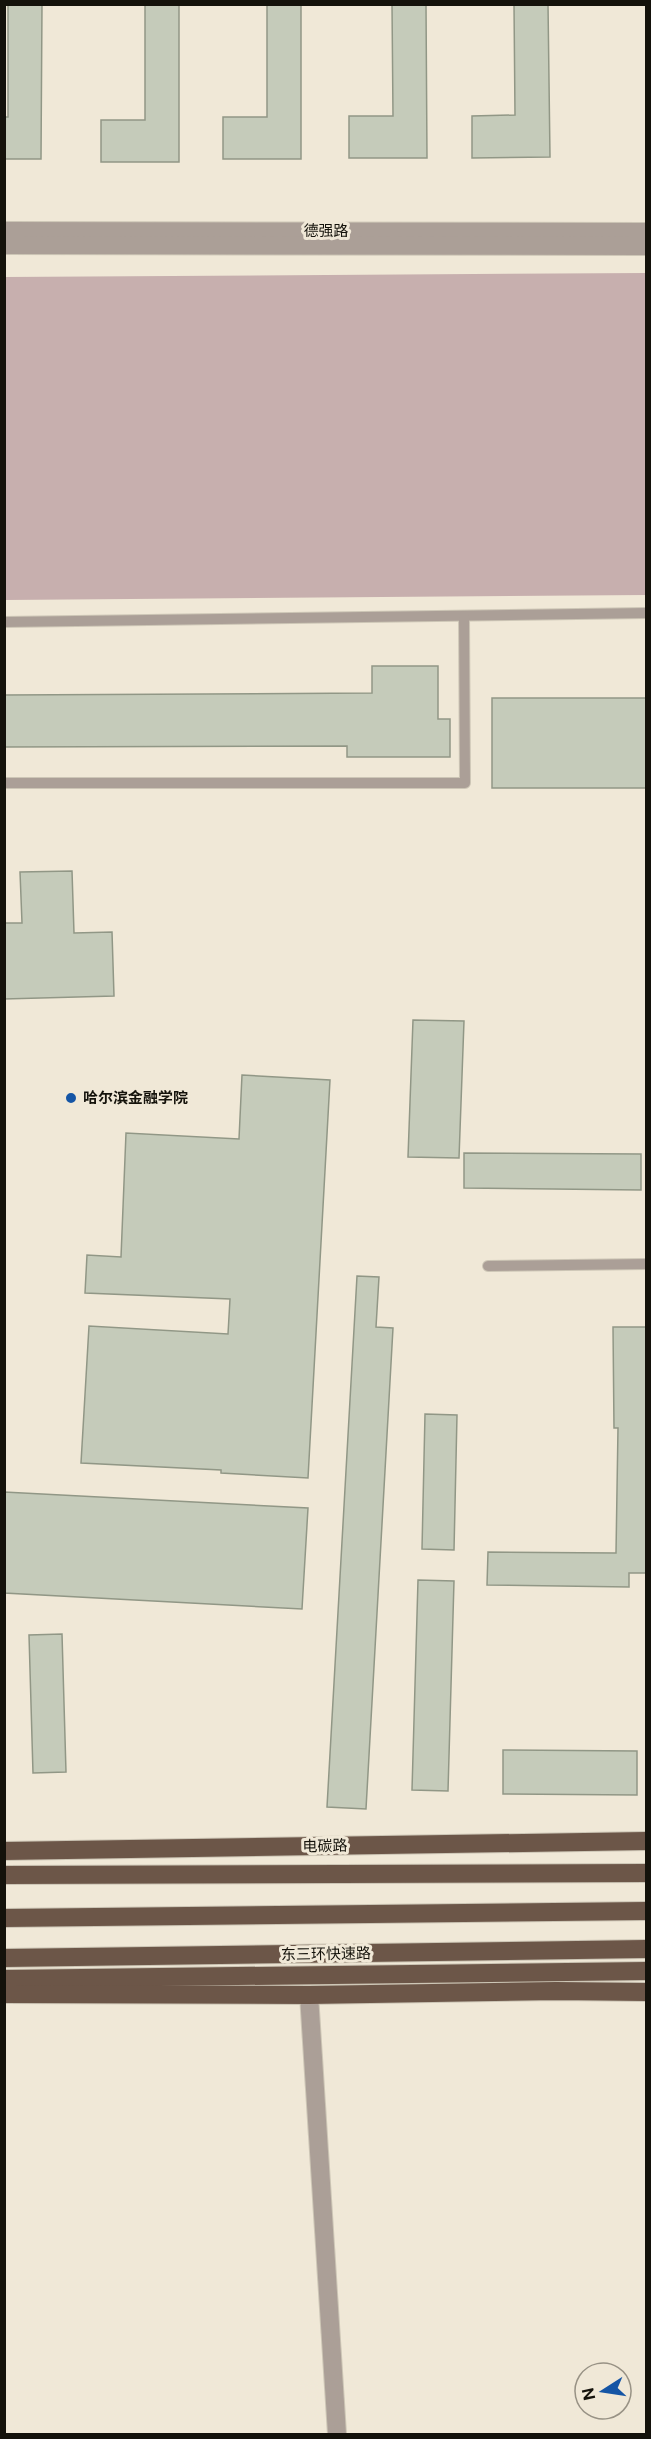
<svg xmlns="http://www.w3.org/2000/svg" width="651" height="2439" font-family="'Public Sans','Noto Sans SC',sans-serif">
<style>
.green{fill:#c7afae}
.building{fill:#c5cbba;stroke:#919786;stroke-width:1.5}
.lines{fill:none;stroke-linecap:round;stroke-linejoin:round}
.service-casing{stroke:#cdc6b6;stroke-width:12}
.minor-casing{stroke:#cdc6b6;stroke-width:20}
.tertiary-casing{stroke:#cdc6b6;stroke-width:20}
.trunk-casing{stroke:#cdc6b6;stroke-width:20}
.service{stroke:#ab9f97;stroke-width:10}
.minor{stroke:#ab9f97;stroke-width:18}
.tertiary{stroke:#ab9f97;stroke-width:18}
.trunk{stroke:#6c5648;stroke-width:18}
.poi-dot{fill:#1555a5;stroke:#f0e8d7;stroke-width:2}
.labels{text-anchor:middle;stroke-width:6;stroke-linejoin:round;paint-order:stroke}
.street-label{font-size:15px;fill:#14120b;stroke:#f0e8d7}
.poi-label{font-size:15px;font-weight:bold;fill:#14120b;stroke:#f0e8d7;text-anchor:start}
</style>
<rect width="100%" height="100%" fill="#f0e8d7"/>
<path class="green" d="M646,273V595L5,600V277Z"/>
<g class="building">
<path d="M8,4H42L41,159H4V117H8Z"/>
<path d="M145,4H179V162H101V120H145Z"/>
<path d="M267,4H301V159H223V117H267Z"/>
<path d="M392,4H426L427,158H349V116H393Z"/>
<path d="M514,4H548L550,157L472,158V116L515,115Z"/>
<path d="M372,666H438V719H450V757H347V746L4,747V695L372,693Z"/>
<rect x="492" y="698" width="154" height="90"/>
<path d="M72,871L74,933L112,932L114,996L4,999V923H22L20,872Z"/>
<path d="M413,1020L464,1021L459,1158L408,1157Z"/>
<path d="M242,1075L330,1080L308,1478L221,1473V1470L81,1463L89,1326L228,1334L230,1299L85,1293L87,1255L121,1257L126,1133L239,1139Z"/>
<path d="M464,1153L641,1154V1190L464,1188Z"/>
<path d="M357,1276L379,1277L376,1327L393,1328L366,1809L327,1807Z"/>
<path d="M613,1327H646V1573H629V1587L487,1585L488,1552L616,1553L618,1428H614Z"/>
<path d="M425,1414L457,1415L454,1550L422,1549Z"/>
<path d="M4,1492L308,1508L302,1609L4,1593Z"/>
<path d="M418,1580L454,1581L448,1791L412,1790Z"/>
<path d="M62,1634L66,1772L33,1773L29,1635Z"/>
<path d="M503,1750L637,1751V1795L503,1794Z"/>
</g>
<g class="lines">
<g class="service-casing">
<g id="service">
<path d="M4,622L646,613"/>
<path d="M4,783H465L464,616"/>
<path d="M488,1266L646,1264"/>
</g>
</g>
<g class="minor-casing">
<path id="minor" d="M309,1995L337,2434"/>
</g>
<g class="tertiary-casing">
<g id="tertiary">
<path d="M4,231L646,232"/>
<path d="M4,245L646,246"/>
</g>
</g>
<g class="trunk-casing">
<g id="trunk">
<path d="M4,1851L646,1841"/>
<path d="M4,1875L646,1873"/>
<path d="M4,1918L646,1911"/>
<path d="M4,1958L646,1949"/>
<path d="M4,1979L646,1971"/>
<path d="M4,1994L309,1995L556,1991L646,1992"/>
</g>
</g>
<use href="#service" class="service"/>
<use href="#minor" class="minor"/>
<use href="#tertiary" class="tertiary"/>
<use href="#trunk" class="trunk"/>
</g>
<circle class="poi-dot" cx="71" cy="1098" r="6"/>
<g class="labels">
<g class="street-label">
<text x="326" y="236">德强路</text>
<text transform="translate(325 1846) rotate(-1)" y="5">电碳路</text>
<text transform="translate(326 1954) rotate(-1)" y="5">东三环快速路</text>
</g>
<g class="poi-label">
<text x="83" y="1103">哈尔滨金融学院</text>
</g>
</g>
<rect width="651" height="2439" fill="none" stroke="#14120b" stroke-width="12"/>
<g transform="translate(603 2391) rotate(258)"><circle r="28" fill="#f0e8d7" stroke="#989285" stroke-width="1.5"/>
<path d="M0-4.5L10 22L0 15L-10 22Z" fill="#1555a5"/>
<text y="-9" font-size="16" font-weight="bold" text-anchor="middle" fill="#14120b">N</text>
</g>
</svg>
